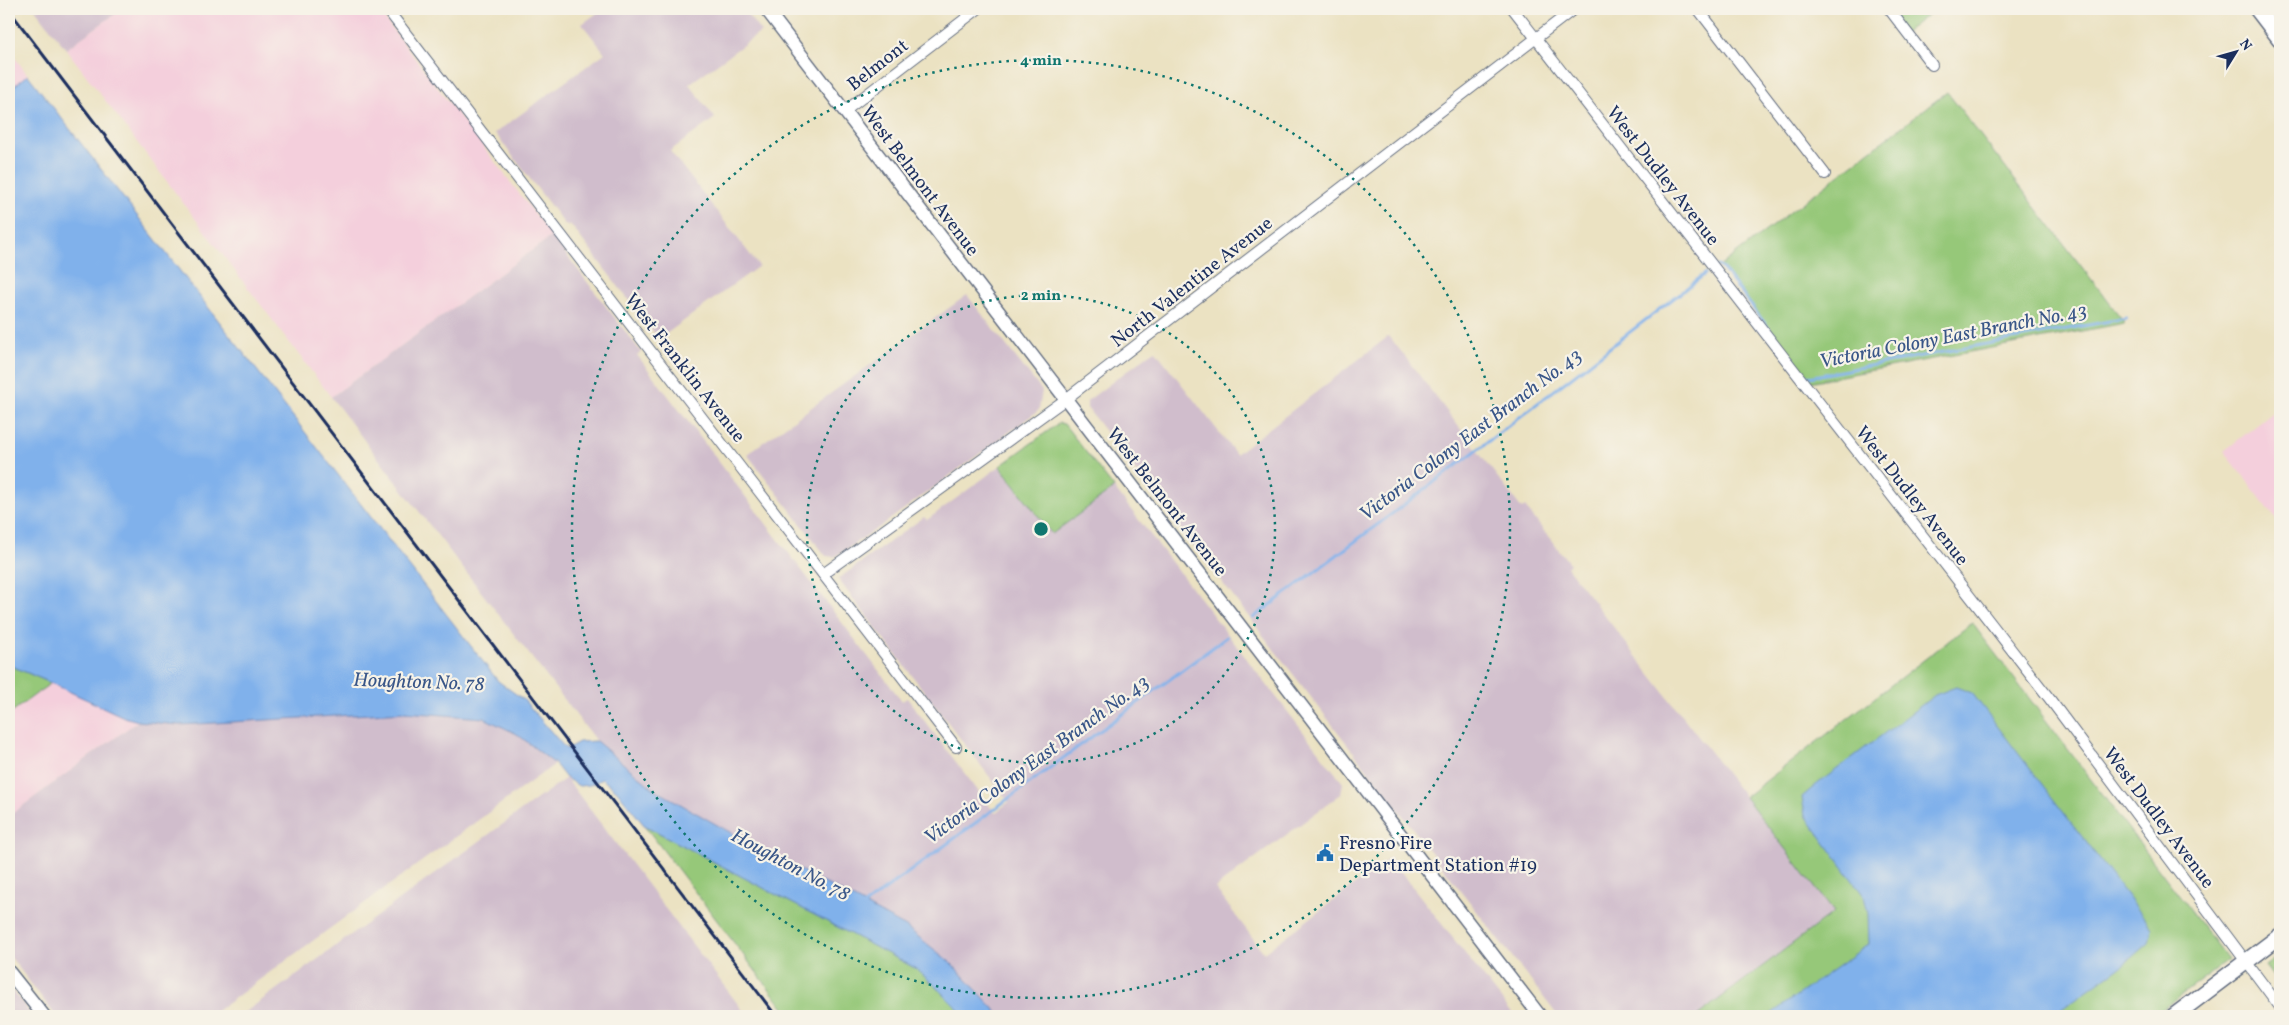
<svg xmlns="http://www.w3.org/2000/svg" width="2289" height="1025" font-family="Vollkorn,serif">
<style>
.built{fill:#f4cfdc}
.industrial{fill:#d0bdcc}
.green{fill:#96c879;stroke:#587c6c}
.water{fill:#80b1eb;stroke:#4e70a4}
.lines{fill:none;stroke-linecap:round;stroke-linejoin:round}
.stream{stroke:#80b1eb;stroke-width:3}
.minor-casing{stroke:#646e81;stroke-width:12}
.tertiary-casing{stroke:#646e81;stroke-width:15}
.secondary-casing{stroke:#646e81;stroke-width:18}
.minor{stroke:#fff;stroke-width:10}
.tertiary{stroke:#fff;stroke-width:12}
.secondary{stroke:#fff;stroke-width:15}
.rail{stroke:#1b2f5e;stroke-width:3}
.ring{fill:none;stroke:#0f766e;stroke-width:2.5;stroke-dasharray:2.5 5}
.labels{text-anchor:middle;stroke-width:4.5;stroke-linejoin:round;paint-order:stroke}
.street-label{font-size:19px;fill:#1b2f5e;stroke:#f7f3e8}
.poi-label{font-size:19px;fill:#1b2f5e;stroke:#f7f3e8;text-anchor:start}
.water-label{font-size:20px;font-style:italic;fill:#395688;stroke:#f7f3e8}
.centre{fill:#0f766e;stroke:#f7f3e8;stroke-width:2.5}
.ring-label{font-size:15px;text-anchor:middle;font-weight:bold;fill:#0f766e;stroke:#f7f3e8;stroke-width:4.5;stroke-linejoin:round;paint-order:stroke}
</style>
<rect width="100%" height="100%" fill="#f7f3e8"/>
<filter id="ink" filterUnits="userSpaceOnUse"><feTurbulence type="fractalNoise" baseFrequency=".02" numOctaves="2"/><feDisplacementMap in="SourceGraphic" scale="10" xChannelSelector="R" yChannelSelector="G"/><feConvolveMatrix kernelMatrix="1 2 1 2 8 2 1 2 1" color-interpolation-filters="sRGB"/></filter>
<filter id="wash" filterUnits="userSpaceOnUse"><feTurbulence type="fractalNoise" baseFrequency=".0096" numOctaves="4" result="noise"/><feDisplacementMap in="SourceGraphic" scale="20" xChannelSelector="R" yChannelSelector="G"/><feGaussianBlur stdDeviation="1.12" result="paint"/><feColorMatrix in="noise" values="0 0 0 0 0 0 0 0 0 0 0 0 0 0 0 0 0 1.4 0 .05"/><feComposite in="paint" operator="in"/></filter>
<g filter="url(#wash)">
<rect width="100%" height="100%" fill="#ebe2c2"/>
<g class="built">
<path d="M122,9H377L552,236L331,397L66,49Z"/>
<path d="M9,50L28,75L9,90Z"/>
<path d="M2280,407V524L2224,451Z"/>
<path d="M51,683L124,717L138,721L9,816V714Z"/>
</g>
<g class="industrial">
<path d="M35,9H122L66,49Z"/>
<path d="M603,9H743L761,32L689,84L715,118L670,151L759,266L659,339L570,224L566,226L495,133L605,53L582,24Z"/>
<path d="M552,236L641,352L637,355L902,701L907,698L995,813L1009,802L838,579L924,517L927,520L1000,466L1052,533L1114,488L1343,783L1341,794L1215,888L1264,953L1390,858L1514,1016H1001L950,962L906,927L726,830L654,789L596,741L331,397Z"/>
<path d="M967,295L1042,391L1039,410L881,526L834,557L826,556L747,454Z"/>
<path d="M1389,336L1522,509L1525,507L1570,564L1567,567L1834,912L1697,1016H1558L1087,408V401L1155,350L1236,454Z"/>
<path d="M404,712L484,718L517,734L555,764L210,1016H56L9,955V816L138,721L179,725Z"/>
<path d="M566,778L747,1016H240Z"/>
<path d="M9,986L32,1016H9Z"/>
</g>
<g class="green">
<path d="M1883,9H1936L1903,34Z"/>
<path d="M1947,92L2125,323L1809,382L1720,266Z"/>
<path d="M1059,423L1064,424L1114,488L1052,534L1000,466Z"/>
<path d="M1972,623L2228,960L2153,1016H1697L1834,912L1745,797Z"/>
<path d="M9,665L51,683L9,714Z"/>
<path d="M644,825L915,968L933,984L965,1016H790Z"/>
<path d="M2280,955V986L2265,966Z"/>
</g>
<g class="water">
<path d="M28,75L498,681L524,700L566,749L579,742L596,741L654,789L726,830L906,927L950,962L1001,1016H965L933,984L915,968L644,825L617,791L602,779L590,785L579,786L566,778L555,764L517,734L484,718L404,712L179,725L138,721L124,717L51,683L9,665V90Z"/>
<path d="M1956,687L1972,693L2152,928L2149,943L2132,958L2052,1016H1768L1869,944L1868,914L1864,896L1805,815L1802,797L1816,785L1935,695Z"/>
</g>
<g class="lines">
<g class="stream">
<path d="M1718,266L1723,269L1803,373L1809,377L2126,318"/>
<path d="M1253,618L1477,450L1705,274"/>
<path d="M863,906L1227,637"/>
</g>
</g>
</g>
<g filter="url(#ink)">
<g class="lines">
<g class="minor-casing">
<g id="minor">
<path d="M387,9L956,747"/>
<path d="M1513,9L2049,698L2280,1007"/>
<path d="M1698,9L1825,174"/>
<path d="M1889,9L1932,65"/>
<path d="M845,111L978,9"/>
<path d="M823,574L1066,399L1574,9"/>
</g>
</g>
<g class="tertiary-casing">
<g id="tertiary">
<path d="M766,9L1540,1016"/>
<path d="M9,972L44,1016"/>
</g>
</g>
<g class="secondary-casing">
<g id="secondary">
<path d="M2257,9L2280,39"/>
<path d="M2174,1016L2280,936"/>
</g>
</g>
<use href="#minor" class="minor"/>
<use href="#tertiary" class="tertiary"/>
<use href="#secondary" class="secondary"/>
<path class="rail" d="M9,10L776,1016"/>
</g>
</g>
<g class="ring">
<circle cx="1041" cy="529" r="234"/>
<circle cx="1041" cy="529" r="469"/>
</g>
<defs>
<g id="civic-bare" transform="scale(1.35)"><path d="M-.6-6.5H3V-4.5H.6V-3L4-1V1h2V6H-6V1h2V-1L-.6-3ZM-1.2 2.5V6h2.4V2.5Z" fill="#1f6fb2" stroke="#f7f3e8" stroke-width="2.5" paint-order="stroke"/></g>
</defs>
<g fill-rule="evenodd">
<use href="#civic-bare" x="1325" y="853"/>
</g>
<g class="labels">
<g class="street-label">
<text transform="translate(877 64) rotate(-38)" y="7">Belmont</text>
<text transform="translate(1664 175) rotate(52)" y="7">West Dudley Avenue</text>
<text transform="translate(921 180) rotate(53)" y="7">West Belmont Avenue</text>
<text transform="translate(1191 281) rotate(-38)" y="7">North Valentine Avenue</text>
<text transform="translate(686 367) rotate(52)" y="7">West Franklin Avenue</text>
<text transform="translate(1913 495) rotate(52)" y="7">West Dudley Avenue</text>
<text transform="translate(1168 501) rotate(52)" y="7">West Belmont Avenue</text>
<text transform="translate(2160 817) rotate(53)" y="7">West Dudley Avenue</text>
</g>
<g class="poi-label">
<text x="1339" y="849">Fresno Fire<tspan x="1339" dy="22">Department Station #19</tspan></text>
</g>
<g class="water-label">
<text transform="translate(1953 335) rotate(-11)" y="7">Victoria Colony East Branch No. 43</text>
<text transform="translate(1470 434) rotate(-37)" y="7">Victoria Colony East Branch No. 43</text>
<text transform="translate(419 681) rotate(2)" y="7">Houghton No. 78</text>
<text transform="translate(1036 759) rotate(-36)" y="7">Victoria Colony East Branch No. 43</text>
<text transform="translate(791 864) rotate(28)" y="7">Houghton No. 78</text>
</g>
</g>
<circle cx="1041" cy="529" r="8" class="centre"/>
<g class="ring-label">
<text x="1041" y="65">4 min</text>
<text x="1041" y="300">2 min</text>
</g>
<rect width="2289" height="1025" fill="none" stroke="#f7f3e8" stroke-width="30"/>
<g transform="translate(2236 52) rotate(53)" stroke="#f7f3e8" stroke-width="4" paint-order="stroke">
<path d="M0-4L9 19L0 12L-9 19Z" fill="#1b2f5e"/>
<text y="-8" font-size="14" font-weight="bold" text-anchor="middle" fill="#1b2f5e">N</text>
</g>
</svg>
